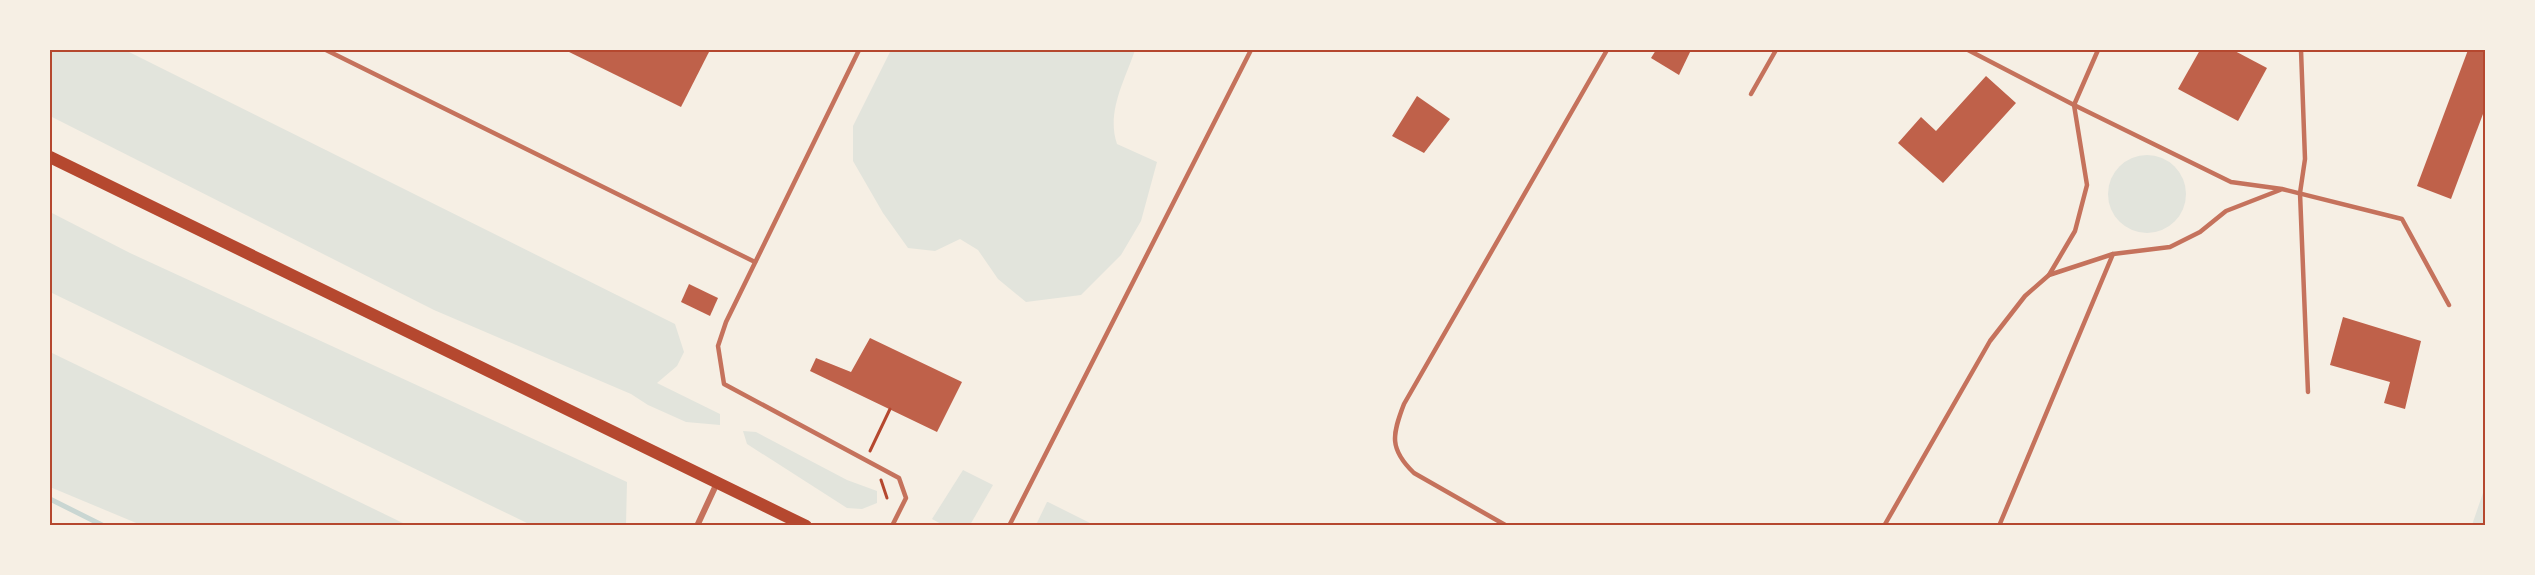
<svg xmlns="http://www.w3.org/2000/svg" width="2535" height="575" font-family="'Open Sans',sans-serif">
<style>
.green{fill:#e2e4dc}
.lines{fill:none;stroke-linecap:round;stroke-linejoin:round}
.stream{stroke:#c9d6d2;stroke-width:5}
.building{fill:#bf614a}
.path{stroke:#b5482f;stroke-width:3}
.service{stroke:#c5725c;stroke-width:4.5}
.minor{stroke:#c5725c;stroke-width:6}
.secondary{stroke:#b5482f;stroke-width:12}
.neatline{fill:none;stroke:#b5482f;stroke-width:2}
</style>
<rect width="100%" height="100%" fill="#f6efe4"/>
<g class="green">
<path d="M50,50H125L675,324L684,352L677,366L657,383L720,414V425L686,422L648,405L631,394L434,310L50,116Z"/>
<path d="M891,50H1135C1125,80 1106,112 1117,144L1157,162L1141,221L1121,255L1081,295L1026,302L998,279L978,250L960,239L935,251L908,248L883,213L853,161V126Z"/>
<circle cx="2147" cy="194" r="39"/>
<path d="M50,212L130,253L627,482L626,525H531L50,292Z"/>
<path d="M50,352L407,525H141L50,487Z"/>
<path d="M743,431L756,432L847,480L877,491V503L862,509L847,508L747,444Z"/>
<path d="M963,470L993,485L970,525H943L932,519Z"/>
<path d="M2485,487V525H2472Z"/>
<path d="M1047,502H1048L1094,525H1036Z"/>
</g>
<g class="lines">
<path class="stream" d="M50,499L104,526"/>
</g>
<g class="building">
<path d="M565,50H710L681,107Z"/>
<path d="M1656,50H1691L1679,75L1651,58Z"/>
<path d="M2200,50H2233L2267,68L2238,121L2178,89Z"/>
<path d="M2468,50H2486V106L2451,199L2417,186Z"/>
<path d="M1986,76L2016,103L1943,183L1898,143L1921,117L1936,131Z"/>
<path d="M1417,96L1450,119L1424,153L1392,136Z"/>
<path d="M689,284L718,298L710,316L681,302Z"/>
<path d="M2343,317L2421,341L2405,409L2384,403L2390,382L2330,365Z"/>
<path d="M870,338L962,382L937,432L810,371L816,358L851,372Z"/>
</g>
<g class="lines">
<g class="path">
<path d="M870,451L890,409"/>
<path d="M881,480L887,498"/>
</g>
<g class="service">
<path d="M326,50L755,262"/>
<path d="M859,50L726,322L718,346L724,384L899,478L906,498L892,526"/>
<path d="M1968,50L2074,105L2231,182L2282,189L2402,219L2449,305"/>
<path d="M2301,50L2305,159L2300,193L2308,392"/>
<path d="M1751,94L1776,50"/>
<path d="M2049,275L2113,254L2170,247L2200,232L2226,211L2280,190"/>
<path d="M1009,526L1251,50"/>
<path d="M1507,526L1414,473C1389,449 1392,435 1404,404L1607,50"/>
<path d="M1884,526L1990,341L2025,296L2049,275L2075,231L2087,185L2074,105L2098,50"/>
<path d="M1999,526L2113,254"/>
</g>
<path class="minor" d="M697,526L717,483"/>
<path class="secondary" d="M50,157L806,526"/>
</g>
<rect width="2535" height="575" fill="none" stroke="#f6efe4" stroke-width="102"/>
<rect x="51" y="51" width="2433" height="473" class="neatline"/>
</svg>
